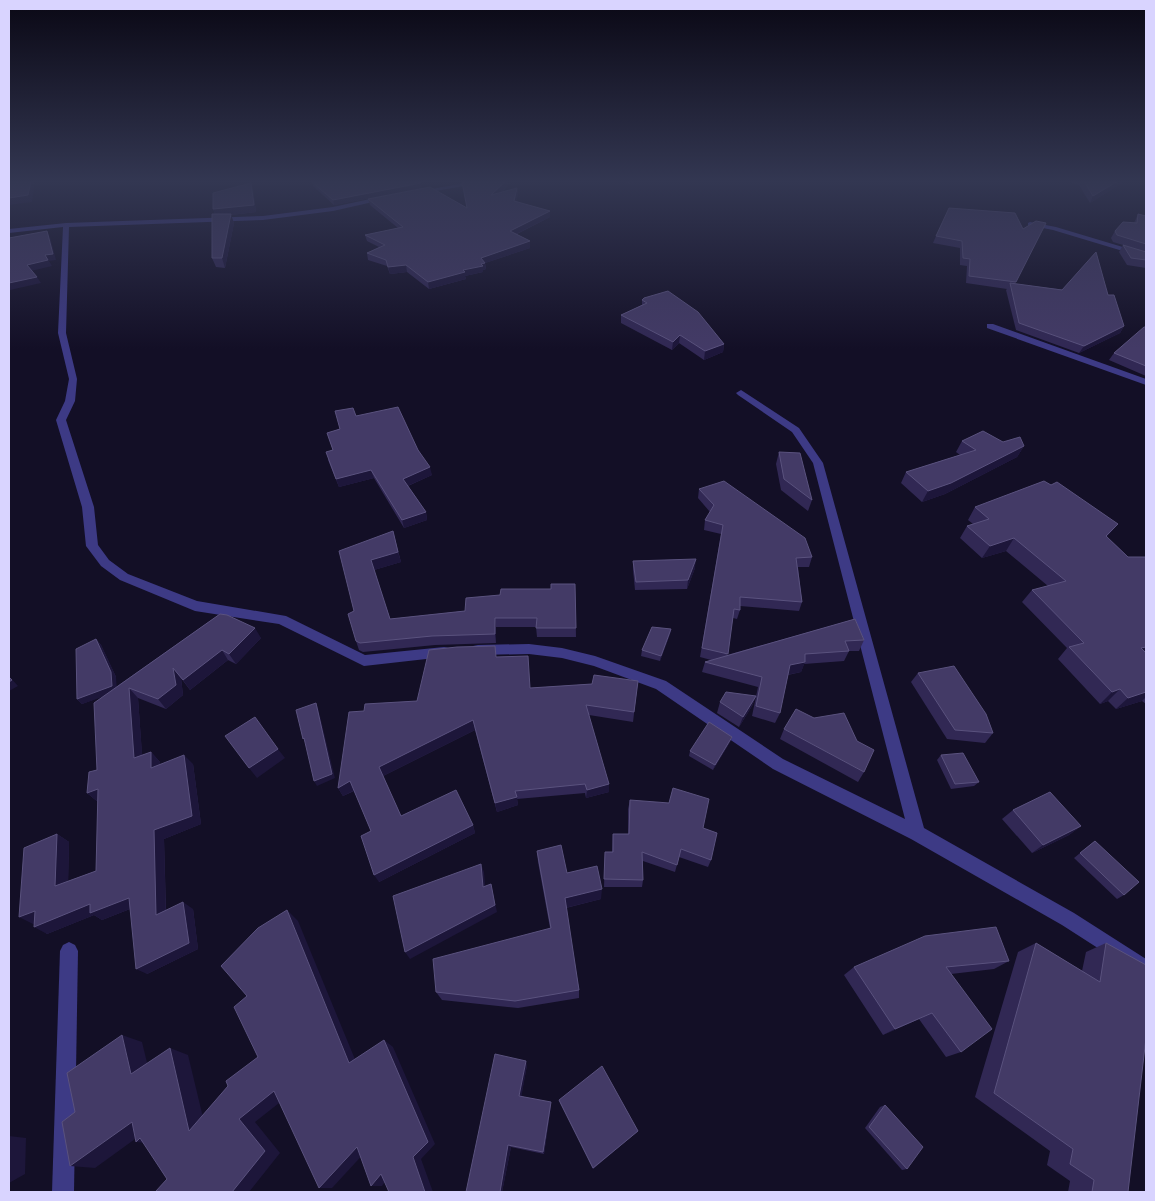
<svg xmlns="http://www.w3.org/2000/svg" width="1155" height="1201" font-family="Barlow,sans-serif">
<style>
.lines{fill:none;stroke-linecap:round;stroke-linejoin:round}
.street{fill:#3d3a85;fill-rule:evenodd}
.wall{fill:#312854}
.shaded-wall{fill:#1d163a}
.building{fill:#433a66;stroke:#5a527e}
</style>
<rect width="100%" height="100%" fill="#130f26"/>
<g class="lines">
<g class="street">
<path d="M476,181H493L418,194L415,192Z"/>
<path d="M384,196L386,199L333,211L263,220L69,227L66,333L77,379L75,401L66,420L94,507L98,545L109,560L128,574L197,601L286,616L365,655L444,647L449,648L451,652L449,656L444,657L364,666L279,624L195,611L120,580L101,566L86,546L82,507L56,420L65,401L69,379L58,333L63,227L9,233V229L66,223L263,216L333,207Z"/>
<path d="M1030,222L1056,227L1146,254V258L1053,230L1028,225V223Z"/>
<path d="M987,324H993L1146,379V385L987,328Z"/>
<path d="M741,390L799,428L823,463L924,828L1074,913L1146,959V979L1062,925L911,839L773,769L656,689L594,666L562,658L529,654L478,655L473,654L471,650L473,646L478,645L529,644L562,648L595,656L666,681L783,759L905,819L813,463L792,432L738,395L736,393Z"/>
<path d="M69,942L75,945L78,951L74,1192H52L60,951L63,945Z"/>
</g>
</g>
<g class="wall">
<path d="M464,181H512L501,193L517,188L518,194L516,201L550,217L517,234L530,248L485,263L486,269L483,270V272L465,276L466,279L429,289L407,272L390,274L387,266L368,260L367,253L379,247L367,241L365,235L398,228L370,205L368,199L467,208L462,182Z"/>
<path d="M622,181H638L629,184Z"/>
<path d="M1068,181H1125L1090,203L1079,185Z"/>
<path d="M312,182L422,188L334,205L313,186Z"/>
<path d="M251,183L253,190L256,212L231,215L234,223L225,268L216,267L212,258L215,214L213,209Z"/>
<path d="M1138,214L1146,216V268L1127,265L1119,252L1123,245L1113,242L1111,238L1115,231L1134,223Z"/>
<path d="M1036,221L1015,284L1108,295L1124,326L1120,333L1079,353L1016,330L1006,290L1007,289L966,283L967,266L960,265V248L933,243L936,236L1023,229Z"/>
<path d="M642,300L724,344L723,352L704,360L679,343L672,350L621,323V315L642,305Z"/>
<path d="M1146,327V376L1109,360L1114,353Z"/>
<path d="M356,416L418,450L432,475L408,486L426,512L427,520L404,528L374,478L339,487L328,460L333,450L327,433L340,429Z"/>
<path d="M962,441L1003,442L1024,446L1017,457L945,494L922,502L901,483L906,472L960,455L956,452Z"/>
<path d="M779,452L812,500L808,511L781,490L776,464Z"/>
<path d="M699,489L812,557L809,567H798L802,602L799,611L740,606V610L737,619L733,618L727,655L855,619L864,640L859,651H849L844,661L804,664L801,672L788,675L780,713L775,723L752,716L758,687L702,672L705,662L711,660L700,657L721,534L704,530L705,520L710,512L698,498Z"/>
<path d="M975,507L1107,537L1128,557H1146V704L1142,701L1116,709L1108,701L1100,704L1058,659L1067,648L1022,602L1032,590L1048,586L1006,551L982,558L960,538L967,526L973,524L968,520Z"/>
<path d="M393,531L401,562L374,570L390,619L465,611L500,595L551,589L575,584L576,637H537L536,627H496V643L435,645L363,652L359,650L356,641L354,611Z"/>
<path d="M633,561L695,568L687,589L635,590L633,570Z"/>
<path d="M220,614L261,638L236,664L228,660L190,690L181,678L183,695L166,709L138,698L142,755L151,752L160,762V764H193L201,824L164,839L166,910L193,909L198,949L147,974L130,909L102,920L94,915L47,934L34,923L33,924L57,834L69,842L68,881L96,871L98,802L87,793L97,770L103,696L82,704L77,699L96,639L101,645L116,677V687Z"/>
<path d="M671,629L670,634L660,661L641,656L642,650Z"/>
<path d="M497,657L530,688L638,681L633,722L589,715L609,792L586,798L585,793L517,799L518,805L497,812L475,730L383,776L401,816L473,825L475,833L379,882L371,831L354,791L343,796L338,788L364,711L417,701Z"/>
<path d="M918,673L993,733L985,743L947,739L911,682Z"/>
<path d="M756,696L752,706L739,727L717,713L720,702Z"/>
<path d="M784,729L864,772L858,782L780,739Z"/>
<path d="M732,737L730,742L713,770L689,756L690,751Z"/>
<path d="M941,755L979,782L974,786L951,789L937,760Z"/>
<path d="M630,800L703,828L711,860L708,867L679,857L675,872L643,861V880L642,887H604L605,852H612L613,834H628V809Z"/>
<path d="M1013,810L1081,826L1069,835L1032,853L1002,819Z"/>
<path d="M1095,841L1124,895L1117,899L1074,858Z"/>
<path d="M537,851L567,873L601,899L566,908L579,990V998L518,1008L442,1000L436,992L550,928L538,862Z"/>
<path d="M1036,943L1082,971L1086,952L1106,943L1128,1192H1068L1070,1181L1047,1165L1050,1151L975,1097L1018,952Z"/>
<path d="M1009,961L994,969L951,974L961,1052L946,1057L919,1019L883,1035L844,975L854,967Z"/>
<path d="M527,1065L521,1096L551,1105L544,1154L511,1147L502,1192H466Z"/>
<path d="M559,1100L638,1131L593,1169L560,1103Z"/>
<path d="M885,1105L907,1169L902,1170L865,1128L880,1107Z"/>
</g>
<g class="shaded-wall">
<path d="M31,181H35L32,202L9,205V198Z"/>
<path d="M506,181H512L492,201L491,195Z"/>
<path d="M629,181H638L629,184Z"/>
<path d="M1118,181H1125L1090,203L1093,196Z"/>
<path d="M251,183L253,190L256,212L231,215L234,223L225,268L222,258L216,217L213,209Z"/>
<path d="M421,183L422,188L334,205L333,200Z"/>
<path d="M517,188L518,194L515,207L514,201Z"/>
<path d="M550,211V217L510,237V231Z"/>
<path d="M47,231L50,237L56,260L49,261L52,266L31,271L27,265L45,255Z"/>
<path d="M530,241V248L485,263L486,269L483,270V272L465,276L466,279L429,289L428,282L463,270L481,258Z"/>
<path d="M406,265L407,272L390,274L388,267Z"/>
<path d="M37,277L41,283L10,290L9,288V283Z"/>
<path d="M1124,326L1120,333L1079,353L1084,346Z"/>
<path d="M680,335L679,343L672,350L673,342Z"/>
<path d="M724,344L723,352L704,360L705,351Z"/>
<path d="M1024,446L1017,457L945,494L922,502L928,491Z"/>
<path d="M430,467L432,475L405,487L403,479Z"/>
<path d="M371,470L374,478L339,487L336,479Z"/>
<path d="M426,512L427,520L404,528L402,520Z"/>
<path d="M1118,524L1108,536L1096,548L1106,536Z"/>
<path d="M1014,538L1006,551L982,558L990,546Z"/>
<path d="M398,552L401,562L374,570L371,560Z"/>
<path d="M696,559L695,568L687,589L688,580Z"/>
<path d="M495,618L496,627V643L495,634Z"/>
<path d="M255,628L261,638L236,664L229,654Z"/>
<path d="M671,629L670,634L660,661L661,656Z"/>
<path d="M96,639L101,645L116,677L117,692L82,704L77,699Z"/>
<path d="M1146,647V655L1141,648Z"/>
<path d="M222,650L228,660L190,690L183,680Z"/>
<path d="M805,662L801,672L786,675L790,665Z"/>
<path d="M173,668L181,678L183,695L166,709L158,699Z"/>
<path d="M9,676L18,686L9,691Z"/>
<path d="M129,688L138,698L143,767L134,758Z"/>
<path d="M1120,689L1108,701L1100,704L1112,692Z"/>
<path d="M1146,692V697L1142,701L1116,709L1128,698Z"/>
<path d="M756,696L752,706L739,727L743,717Z"/>
<path d="M316,703L318,708L335,778L317,786L314,781Z"/>
<path d="M473,720L475,730L383,776L379,767Z"/>
<path d="M732,737L730,742L713,770L715,765Z"/>
<path d="M278,749L285,758L257,778L249,768Z"/>
<path d="M151,752L160,762V777L151,768Z"/>
<path d="M184,755L193,764L201,824L164,839L166,922L156,915L154,830Z"/>
<path d="M350,781L355,790L343,796L338,788Z"/>
<path d="M609,784V792L586,798L587,790Z"/>
<path d="M98,789V802L87,793Z"/>
<path d="M517,797L518,805L497,812L495,803Z"/>
<path d="M473,825L475,833L379,882L374,875Z"/>
<path d="M1081,826L1069,835L1032,853L1043,845Z"/>
<path d="M57,834L69,842L68,893L55,886Z"/>
<path d="M481,864L484,872L486,895L483,887Z"/>
<path d="M491,884L497,912L410,959L405,952Z"/>
<path d="M602,889L601,899L565,908V898Z"/>
<path d="M129,898L140,905L102,920L94,915L47,934L34,927L90,904Z"/>
<path d="M183,902L193,909L198,949L147,974L136,969Z"/>
<path d="M287,910L298,921L359,1069L349,1063Z"/>
<path d="M35,911L48,918L33,924L19,917Z"/>
<path d="M932,1013L919,1019L883,1035L895,1029Z"/>
<path d="M122,1035L142,1042L151,1079L131,1074Z"/>
<path d="M384,1040L393,1047L435,1144L421,1159L433,1192H425L413,1157Z"/>
<path d="M170,1048L188,1055L207,1134L189,1131Z"/>
<path d="M526,1061L527,1065L521,1099L519,1096Z"/>
<path d="M274,1091L288,1096L255,1122L280,1153L249,1192H232L239,1119Z"/>
<path d="M551,1102V1105L544,1154L543,1152Z"/>
<path d="M132,1122L153,1126L95,1168L70,1166Z"/>
<path d="M9,1136L26,1138L25,1174L9,1183Z"/>
<path d="M140,1138L157,1144L136,1142Z"/>
<path d="M508,1145L511,1147L502,1192H500Z"/>
<path d="M357,1147L368,1149L332,1188H319Z"/>
<path d="M381,1174L390,1175L382,1186H371Z"/>
</g>
<g class="building">
<path d="M9,181H31L28,195L9,198Z"/>
<path d="M314,181H418L421,183L333,200L312,182Z"/>
<path d="M464,181H506L491,195L517,188L514,201L550,211L510,231L530,241L481,258L485,263L481,264L483,266L463,270L465,272L428,282L406,265L388,267L386,260L367,253L385,245L365,235L403,227L368,199L430,187L467,208L462,182Z"/>
<path d="M1084,181H1118L1093,196Z"/>
<path d="M251,183L254,205L213,209V193Z"/>
<path d="M949,208L1015,213L1023,229L1036,221L1046,223L1016,282L969,276L970,259L963,258L962,241L936,236Z"/>
<path d="M212,214H231L222,258H212Z"/>
<path d="M1138,214L1146,216V244L1117,235L1115,231L1123,222L1137,223Z"/>
<path d="M47,231L53,254L45,255L48,260L27,265L37,277L9,283V238Z"/>
<path d="M1123,245L1146,252V260L1131,258Z"/>
<path d="M1096,252L1108,295H1114L1124,326L1084,346L1019,323L1010,283L1062,290Z"/>
<path d="M668,291L698,312L724,344L705,351L680,335L673,342L621,315L647,303L642,300L644,298Z"/>
<path d="M1144,327H1146V366L1114,353Z"/>
<path d="M398,407L418,450L430,467L403,479L426,512L402,520L371,470L336,479L326,452L333,450L327,433L340,429L335,411L353,408L356,416Z"/>
<path d="M983,431L1003,442L1020,437L1024,446L951,483L928,491L906,472L976,450L962,441Z"/>
<path d="M779,452L800,453L812,500L784,479Z"/>
<path d="M724,481L805,538L812,557L796,558L802,602L740,597V610L734,609L728,654L702,648L723,525L705,520L714,505L699,489Z"/>
<path d="M1044,481L1051,485L1057,482L1118,524L1106,536L1128,557H1146V647L1141,648L1146,653V692L1128,698L1120,689L1112,692L1069,647L1084,643L1032,590L1066,581L1014,538L990,546L967,526L989,519L975,507Z"/>
<path d="M393,531L398,552L371,560L390,619L465,611L466,598L500,595L501,589H551V584H575L576,628H536L537,618H495V634L432,636L360,643L356,641L348,614L354,611L339,551Z"/>
<path d="M696,559L688,580L636,582L633,561Z"/>
<path d="M220,614L227,615L255,628L229,654L222,650L183,680L173,668L176,685L158,699L129,688L134,758L151,752V768L184,755L192,816L154,830L156,915L183,902L189,943L136,969L129,898L90,913V904L34,927L35,911L19,917L24,848L57,834L55,886L96,871L98,789L87,793L89,772L97,770L94,703Z"/>
<path d="M855,619L864,640L845,641L849,651L805,654V662L790,665L780,713L756,706L762,677L705,662Z"/>
<path d="M652,627L671,629L661,656L642,650Z"/>
<path d="M96,639L111,672L112,686L77,699L76,649Z"/>
<path d="M495,646L496,657L528,656L530,688L592,684L594,675L638,681L634,712L586,705L609,784L587,790L585,784L515,791L517,797L495,803L473,720L379,767L401,816L456,790L473,825L374,875L361,836L371,831L350,781L338,788L349,712L364,711L365,704L417,701L429,650L457,647Z"/>
<path d="M954,666L986,714L993,733L955,730L918,673Z"/>
<path d="M9,677L12,680L9,682Z"/>
<path d="M726,692L756,696L743,717L720,702Z"/>
<path d="M316,703L332,774L314,781L304,738L303,739L296,710Z"/>
<path d="M796,709L814,718L844,713L857,741L874,750L864,772L784,729Z"/>
<path d="M255,717L278,749L249,768L225,736Z"/>
<path d="M709,722L732,737L715,765L690,751Z"/>
<path d="M963,753L979,782L955,784L941,755Z"/>
<path d="M673,788L709,799L703,828L717,833L711,860L681,849L677,865L642,852L643,880L604,879L605,852H613V834H629L630,800L669,803Z"/>
<path d="M1050,792L1081,826L1043,845L1013,810Z"/>
<path d="M1095,841L1139,882L1124,895L1080,853Z"/>
<path d="M561,845L567,873L597,866L602,889L565,898L579,990L515,1001L436,992L433,959L551,928L537,851Z"/>
<path d="M481,864L483,887L491,884L495,905L405,952L393,896Z"/>
<path d="M287,910L349,1063L384,1040L428,1142L413,1157L425,1192H389L381,1174L371,1186L357,1147L319,1188L274,1091L239,1119L265,1151L232,1192H157L156,1191L167,1179L140,1138L136,1142L132,1122L70,1166L62,1122L75,1112L67,1073L122,1035L131,1074L170,1048L189,1131L228,1086L226,1081L258,1057L234,1007L247,996L221,966L258,928Z"/>
<path d="M996,927L1009,961L946,967L992,1029L961,1052L932,1013L895,1029L854,967L925,936Z"/>
<path d="M1036,943L1100,982L1106,943L1146,965V1038L1128,1192H1092L1094,1180L1070,1164L1073,1149L994,1093Z"/>
<path d="M495,1054L526,1061L519,1096L551,1102L543,1152L508,1145L500,1192H466Z"/>
<path d="M602,1066L638,1131L593,1168L559,1100Z"/>
<path d="M885,1105L923,1147L907,1169L869,1127Z"/>
</g>
<linearGradient id="sky" x2="0" y2="1"><stop stop-color="#0a0815"/><stop offset="0.52" stop-color="#333752"/><stop offset="1" stop-color="#333752" stop-opacity="0"/></linearGradient>
<rect width="1155" height="349" fill="url(#sky)"/>
<rect width="1155" height="1201" fill="none" stroke="#d9d4ff" stroke-width="20"/>
</svg>
